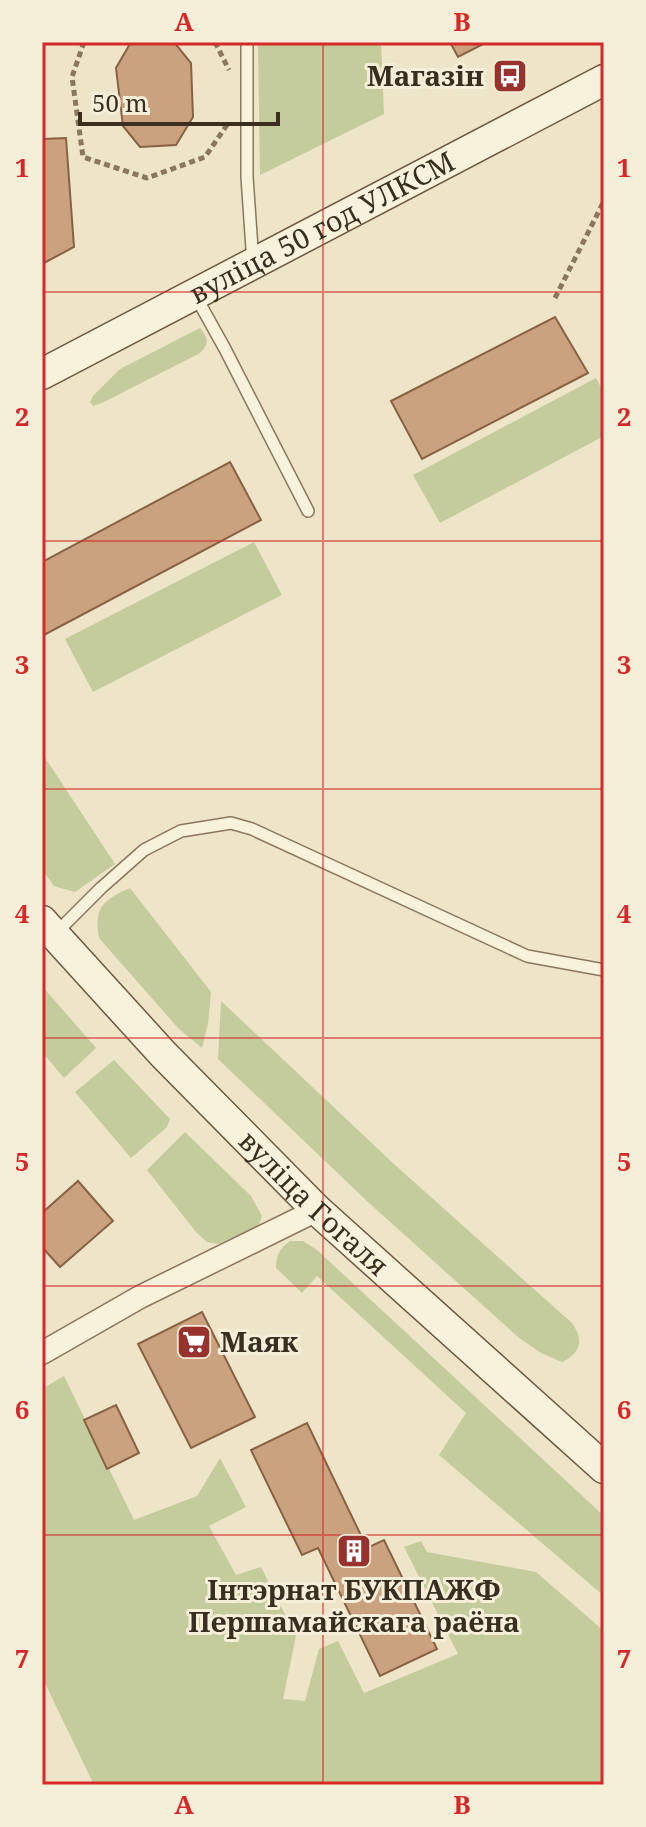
<svg xmlns="http://www.w3.org/2000/svg" width="646" height="1827" font-family="'Noto Serif',serif">
<style>
.green{fill:#c4cc9c}
.building{fill:#cba27f;stroke:#886243;stroke-width:2}
.lines{fill:none;stroke-linecap:round;stroke-linejoin:round}
.lane-casing{stroke:#8a775d;stroke-width:14}
.street-casing{stroke:#8a775d;stroke-width:25}
.secondary-casing{stroke:#6c5840;stroke-width:33}
.path{stroke:#8a775d;stroke-width:5;stroke-dasharray:6 4;stroke-linecap:butt}
.lane{stroke:#f8f1db;stroke-width:11}
.street{stroke:#f8f1db;stroke-width:22}
.secondary{stroke:#f8f1db;stroke-width:30}
.grid{fill:none;stroke:#d62828;stroke-width:2;stroke-opacity:0.55}
.labels{text-anchor:middle;stroke-width:6;stroke-linejoin:round;paint-order:stroke}
.poi-label{font-size:28px;font-weight:bold;fill:#3a2e20;stroke:#f5eed8;text-anchor:end}
.street-label{font-size:28px;fill:#3a2e20;stroke:#f5eed8}
.neatline{fill:none;stroke:#d62828;stroke-width:3}
.grid-label{font-size:26px;text-anchor:middle;font-weight:bold;fill:#d62828}
</style>
<rect width="100%" height="100%" fill="#eee4c8"/>
<g class="green">
<path d="M283,42H381L384,114L260,175L258,45L283,44Z"/>
<path d="M200,328C208,338 210,343 200,353L102,403L93,406L90,402L93,396L120,369Z"/>
<path d="M596,378L604,393V436L440,523L413,475Z"/>
<path d="M254,542L282,595L93,692L65,639Z"/>
<path d="M42,753L115,864L75,892L54,886L42,869Z"/>
<path d="M130,888L211,992L208,1024L202,1048L179,1029L99,938C93,908 104,899 130,888Z"/>
<path d="M42,986L96,1048L64,1078L42,1052Z"/>
<path d="M221,1001L395,1165L572,1323C584,1340 581,1353 562,1362L541,1353L518,1337L368,1202L218,1059Z"/>
<path d="M114,1060L170,1119L167,1127L131,1158L75,1092Z"/>
<path d="M185,1132L251,1196L262,1216L259,1225L218,1244L207,1242L196,1232L147,1170Z"/>
<path d="M290,1241H303L317,1250L604,1516V1596L439,1455L466,1413L317,1276L302,1293L276,1268C276,1255 280,1248 290,1241Z"/>
<path d="M64,1376L134,1520L197,1496L220,1458L246,1507L209,1526L236,1575L261,1567L296,1636L283,1699L305,1701L319,1649L338,1641L364,1693L458,1654L404,1547L421,1541L427,1552L536,1572L604,1631V1785H94L42,1677V1389Z"/>
</g>
<g class="building">
<path d="M131,42H174L191,63L193,117L176,145L140,147L123,126L116,68Z"/>
<path d="M450,42H487L458,57Z"/>
<path d="M66,138L74,247L42,264V139Z"/>
<path d="M555,317L588,373L422,459L391,401Z"/>
<path d="M230,462L261,520L42,636V562Z"/>
<path d="M78,1181L113,1221L60,1267L42,1247V1213Z"/>
<path d="M202,1312L255,1417L191,1448L138,1344Z"/>
<path d="M116,1405L139,1453L107,1469L84,1420Z"/>
<path d="M307,1423L367,1548L384,1540L437,1649L380,1676L318,1548L302,1555L251,1450Z"/>
</g>
<g class="lines">
<g class="lane-casing">
<g id="lane">
<path d="M247,42V177L253,263"/>
<path d="M195,295L225,349L308,511"/>
<path d="M55,934L101,888L144,850L181,831L231,823L252,829L527,956L604,970"/>
</g>
</g>
<g class="street-casing">
<path id="street" d="M42,1353L140,1297L317,1210"/>
</g>
<g class="secondary-casing">
<g id="secondary">
<path id="s1" d="M42,374L604,80"/>
<path id="s2" d="M42,921L163,1054L317,1210L604,1468"/>
</g>
</g>
<g class="path">
<path d="M84,42L72,77L83,157L147,178L205,157L229,122"/>
<path d="M215,42L229,70"/>
<path d="M555,298L604,201"/>
</g>
<use href="#lane" class="lane"/>
<use href="#street" class="street"/>
<use href="#secondary" class="secondary"/>
</g>
<path class="grid" d="M323,42V1785M42,292H604M42,541H604M42,789H604M42,1038H604M42,1286H604M42,1535H604"/>
<defs>
<g id="bus-square" transform="scale(1.8)"><rect x="-9" y="-9" width="18" height="18" rx="4" fill="#97322e" stroke="#f5eed8"/><path d="M-5-6H5V4H4V6H2V4H-2V6H-4V4H-5ZM-3.5-4V0h7V-4ZM-3.5 1.2v1.5H-2V1.2ZM2 1.2v1.5H3.5V1.2Z" fill="#fff"/></g>
<g id="supermarket-square" transform="scale(1.8)"><rect x="-9" y="-9" width="18" height="18" rx="4" fill="#97322e" stroke="#f5eed8"/><path d="M-6-5.5h2.5l.6 2H6L4.5 2H-2.5L-4.4-4H-6ZM-1.5 3.2a1.3 1.3 0 1 0 .1 0ZM3 3.2a1.3 1.3 0 1 0 .1 0Z" fill="#fff"/></g>
<g id="building-square" transform="scale(1.8)"><rect x="-9" y="-9" width="18" height="18" rx="4" fill="#97322e" stroke="#f5eed8"/><path d="M-4-6H4V6H1V3H-1V6H-4ZM-2.5-4.3h1.7v1.8h-1.7ZM.8-4.3h1.7v1.8H.8ZM-2.5-1h1.7V.8h-1.7ZM.8-1h1.7V.8H.8Z" fill="#fff"/></g>
</defs>
<g fill-rule="evenodd">
<use href="#bus-square" x="510" y="76"/>
<use href="#supermarket-square" x="194" y="1342"/>
<use href="#building-square" x="354" y="1551"/>
</g>
<g class="labels">
<g class="poi-label">
<text x="484" y="86">Магазін</text>
<text x="220" y="1352" text-anchor="start">Маяк</text>
<text x="354" y="1600" text-anchor="middle">Інтэрнат БУКПАЖФ<tspan x="354" dy="32">Першамайскага раёна</tspan></text>
</g>
<g class="street-label">
<text dy="10" stroke="none"><textPath href="#s1" startOffset="316">вуліца 50 год УЛКСМ</textPath></text>
<text dy="10" stroke="none"><textPath href="#s2" startOffset="392">вуліца Гогаля</textPath></text>
</g>
</g>
<rect width="646" height="1827" fill="none" stroke="#f5eed8" stroke-width="88"/>
<path d="M80 112v12h198v-12" fill="none" stroke="#3a2e20" stroke-width="4"/>
<text x="92" y="112" font-size="24" fill="#3a2e20" stroke="#f5eed8" stroke-width="6" paint-order="stroke">50 m</text>
<rect x="44" y="44" width="558" height="1739" class="neatline"/>
<g class="grid-label">
<text x="184" y="31">A</text>
<text x="462" y="31">B</text>
<text x="22" y="177">1</text>
<text x="624" y="177">1</text>
<text x="22" y="426">2</text>
<text x="624" y="426">2</text>
<text x="22" y="674">3</text>
<text x="624" y="674">3</text>
<text x="22" y="923">4</text>
<text x="624" y="923">4</text>
<text x="22" y="1171">5</text>
<text x="624" y="1171">5</text>
<text x="22" y="1419">6</text>
<text x="624" y="1419">6</text>
<text x="22" y="1668">7</text>
<text x="624" y="1668">7</text>
<text x="184" y="1814">A</text>
<text x="462" y="1814">B</text>
</g>
</svg>
